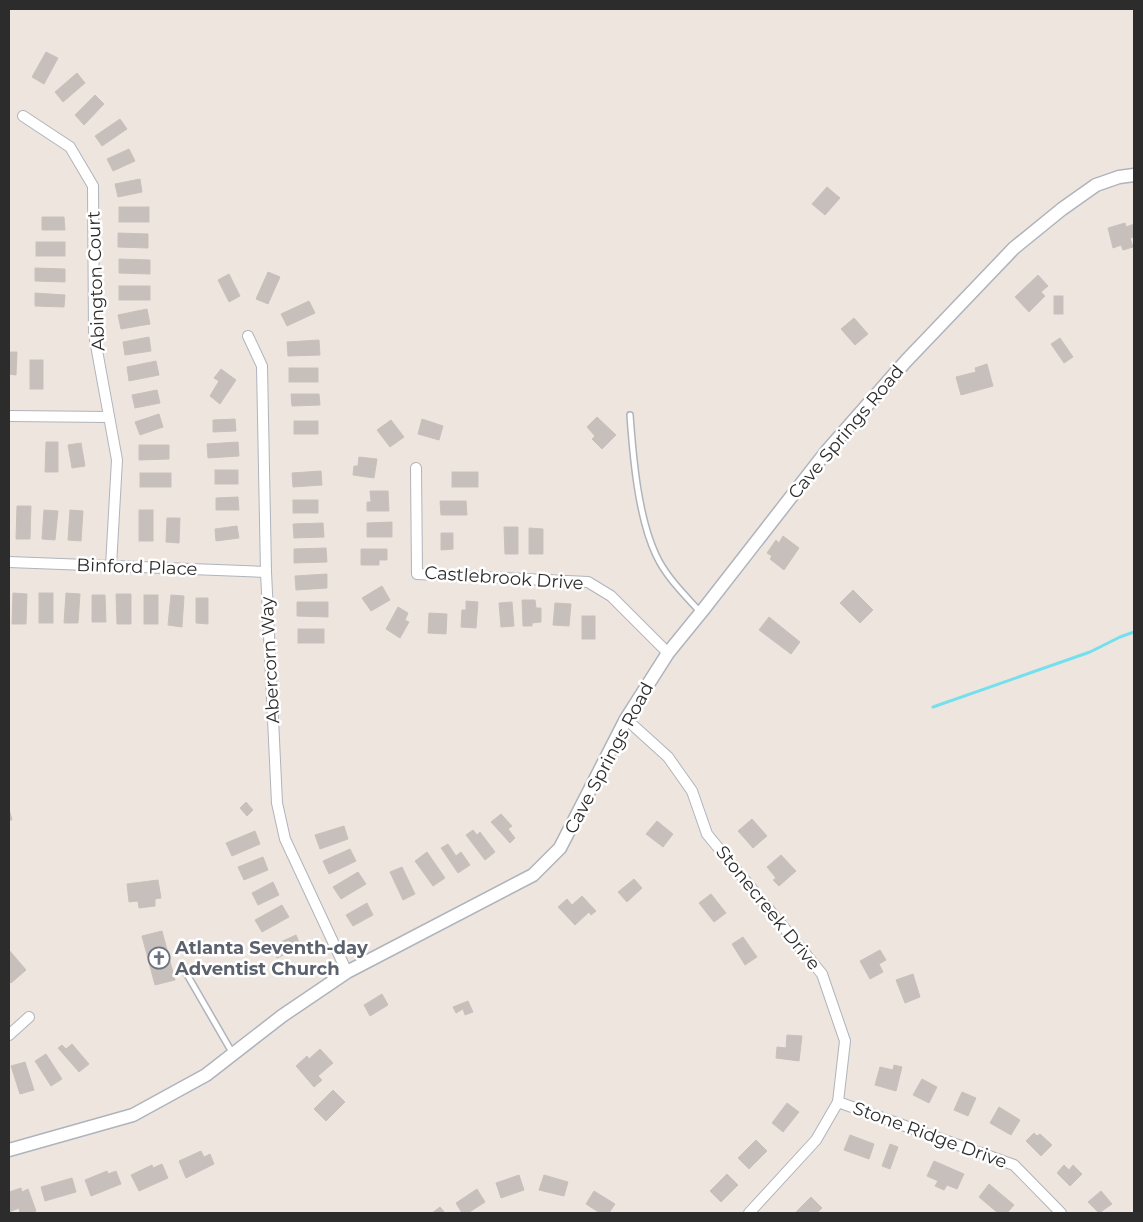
<svg xmlns="http://www.w3.org/2000/svg" width="1143" height="1222" font-family="Montserrat,sans-serif">
<style>
.lines{fill:none;stroke-linecap:round;stroke-linejoin:round}
.stream{stroke:#75e0ed;stroke-width:3}
.building{fill:#c6bfbb;stroke:#c9c1b9}
.service-casing{stroke:#afb4bc;stroke-width:8}
.minor-casing{stroke:#afb4bc;stroke-width:12}
.tertiary-casing{stroke:#afb4bc;stroke-width:15}
.service{stroke:#fff;stroke-width:5}
.minor{stroke:#fff;stroke-width:10}
.tertiary{stroke:#fff;stroke-width:12}
.labels{text-anchor:middle;stroke-width:5;stroke-linejoin:round;paint-order:stroke}
.street-label{font-size:18px;fill:#2c2c2c;stroke:#fff}
.worship-label{font-size:18px;font-weight:bold;fill:#5b616d;stroke:#fff;text-anchor:start}
</style>
<rect width="100%" height="100%" fill="#eee5df"/>
<g class="lines">
<path class="stream" d="M933,707L1090,652L1120,637L1134,632"/>
</g>
<g class="building">
<path d="M46,52L58,58L44,84L32,77Z"/>
<path d="M77,73L85,83L63,102L55,92Z"/>
<path d="M95,95L104,104L84,125L75,115Z"/>
<path d="M120,119L127,129L102,146L95,136Z"/>
<path d="M129,149L135,161L113,171L107,159Z"/>
<path d="M140,179L142,192L118,197L115,184Z"/>
<path d="M827,187L840,198L825,215L812,204Z"/>
<rect x="119" y="207" width="30" height="15"/>
<path d="M42,217H64L65,230H42Z"/>
<path d="M1125,223L1126,227L1134,224V237L1130,238L1133,247L1123,250L1121,245L1113,248L1108,228Z"/>
<path d="M118,233L148,234V248L118,247Z"/>
<rect x="36" y="242" width="29" height="14"/>
<path d="M119,259L150,260V274L119,273Z"/>
<path d="M35,268L65,269V282L35,281Z"/>
<path d="M268,272L280,277L268,304L256,299Z"/>
<path d="M229,274L240,296L229,302L218,280Z"/>
<path d="M1038,275L1048,286L1041,292L1045,296L1029,312L1015,297Z"/>
<rect x="119" y="286" width="31" height="14"/>
<path d="M35,293L65,295L64,307L35,306Z"/>
<rect x="1054" y="296" width="9" height="18"/>
<path d="M309,301L315,313L287,326L281,314Z"/>
<path d="M147,309L150,324L121,329L118,315Z"/>
<path d="M854,318L868,334L855,345L841,329Z"/>
<path d="M149,337L151,351L125,355L123,342Z"/>
<path d="M1060,338L1073,357L1064,363L1051,344Z"/>
<path d="M319,340L320,355L288,356L287,342Z"/>
<path d="M9,352H17L16,375L9,374Z"/>
<rect x="30" y="360" width="13" height="29"/>
<path d="M156,361L159,375L129,381L127,367Z"/>
<path d="M987,364L993,386L961,395L956,377L976,372L975,368Z"/>
<rect x="289" y="368" width="29" height="14"/>
<path d="M221,369L236,380L220,404L210,396L219,381L214,378Z"/>
<path d="M157,390L160,403L135,408L132,395Z"/>
<path d="M291,394H319L320,405L292,406Z"/>
<path d="M159,414L163,427L140,435L135,422Z"/>
<path d="M597,417L616,435L602,449L592,439L595,436L587,427Z"/>
<path d="M235,419L236,431L213,432V420Z"/>
<path d="M422,419L443,426L439,440L418,434Z"/>
<path d="M391,420L404,437L390,447L377,430Z"/>
<rect x="294" y="421" width="24" height="13"/>
<path d="M46,442H58V472H45Z"/>
<path d="M238,442L239,456L208,458L207,444Z"/>
<path d="M81,443L85,466L72,468L68,445Z"/>
<path d="M139,445H169V459L139,460Z"/>
<path d="M359,457L377,459L374,478L353,475L354,466H358Z"/>
<rect x="215" y="470" width="23" height="14"/>
<path d="M321,471L322,485L293,487L292,473Z"/>
<rect x="452" y="472" width="26" height="15"/>
<rect x="140" y="473" width="31" height="14"/>
<path d="M370,491H388L389,511H367V502H371Z"/>
<path d="M238,497L239,510H216V498Z"/>
<rect x="293" y="500" width="25" height="13"/>
<path d="M440,501H466L467,515H441Z"/>
<path d="M17,506H31L30,539H16Z"/>
<path d="M44,510L58,511L55,540L42,539Z"/>
<path d="M70,510L83,511L81,541L68,540Z"/>
<rect x="139" y="510" width="14" height="31"/>
<path d="M167,518H180L179,543L166,542Z"/>
<path d="M392,522V537H367V523Z"/>
<path d="M323,523L324,537L294,538L293,524Z"/>
<path d="M237,526L239,538L216,541L215,529Z"/>
<path d="M504,527H518V554H505Z"/>
<path d="M529,528L543,529V554H529Z"/>
<path d="M441,533H453V549L441,550Z"/>
<path d="M783,536L799,548L784,570L770,559L772,556L767,553L776,540L779,543Z"/>
<path d="M326,548L327,562L294,563V549Z"/>
<path d="M361,549H387V560H379V565H361Z"/>
<path d="M327,574V588L296,590L295,576Z"/>
<path d="M382,586L390,600L371,611L362,598Z"/>
<path d="M853,590L873,610L860,623L840,603Z"/>
<path d="M13,593L27,594L26,624H12Z"/>
<rect x="39" y="593" width="14" height="30"/>
<path d="M66,593L80,594L78,623H64Z"/>
<path d="M116,594H131V624H117Z"/>
<path d="M92,595H105L106,622H92Z"/>
<rect x="144" y="595" width="14" height="29"/>
<path d="M171,595L184,596L182,627L168,625Z"/>
<path d="M196,598H208V624L196,623Z"/>
<path d="M522,600H535L536,608H541V622L532,623V626H523Z"/>
<path d="M466,601L478,602L476,628L461,627L462,610H466Z"/>
<path d="M297,602H328V617L297,616Z"/>
<path d="M512,602L514,626L501,627L499,603Z"/>
<path d="M555,603L571,604L569,626L553,625Z"/>
<path d="M398,607L408,613L405,620L409,622L400,638L386,629Z"/>
<path d="M429,613L447,614L446,634L428,633Z"/>
<rect x="582" y="616" width="13" height="23"/>
<path d="M769,617L800,642L791,654L759,630Z"/>
<rect x="298" y="629" width="26" height="14"/>
<path d="M246,802L253,810L247,816L240,808Z"/>
<path d="M9,809L12,820H9Z"/>
<path d="M501,814L512,826L508,829L515,838L510,843L491,822Z"/>
<path d="M752,819L767,836L753,848L738,831Z"/>
<path d="M657,821L673,834L663,847L646,834Z"/>
<path d="M344,826L348,839L320,849L315,835Z"/>
<path d="M473,830L477,835L480,832L495,852L485,860L466,835Z"/>
<path d="M255,831L260,844L232,856L226,843Z"/>
<path d="M448,844L456,856L461,852L470,865L458,873L441,848Z"/>
<path d="M350,849L356,861L329,874L323,861Z"/>
<path d="M427,852L445,878L433,886L415,861Z"/>
<path d="M781,855L796,871L779,886L773,880L776,878L767,867Z"/>
<path d="M263,857L268,870L244,880L238,867Z"/>
<path d="M402,867L415,894L403,900L390,872Z"/>
<path d="M358,872L366,884L341,899L333,887Z"/>
<path d="M634,879L642,888L627,902L618,892Z"/>
<path d="M158,880L161,898L155,899V906L139,908L138,901L129,902L127,884Z"/>
<path d="M273,882L279,895L258,905L252,893Z"/>
<path d="M711,894L726,913L714,922L699,903Z"/>
<path d="M582,896L596,911L591,915L589,912L575,925L558,907L567,899L572,905Z"/>
<path d="M367,903L373,915L353,926L346,915Z"/>
<path d="M282,905L289,917L262,932L255,920Z"/>
<path d="M162,931L175,980L155,985L142,936Z"/>
<path d="M296,935L301,947L277,958L272,946Z"/>
<path d="M743,937L757,957L745,965L732,944Z"/>
<path d="M9,950L26,970L11,983L9,980Z"/>
<path d="M880,950L886,960L879,964L883,972L870,979L860,961Z"/>
<path d="M913,974L920,997L905,1003L896,980Z"/>
<path d="M382,994L388,1005L370,1016L364,1005Z"/>
<path d="M468,1001L473,1012L465,1015L463,1009L456,1013L453,1007Z"/>
<path d="M787,1035L802,1036L799,1061L776,1058L777,1047L786,1048Z"/>
<path d="M72,1044L89,1064L79,1072L58,1048L62,1045L66,1049Z"/>
<path d="M320,1049L333,1063L318,1076L322,1080L314,1087L296,1066L307,1056L309,1059Z"/>
<path d="M46,1054L62,1079L51,1086L35,1061Z"/>
<path d="M25,1062L34,1090L20,1094L11,1066Z"/>
<path d="M894,1065L902,1067L896,1091L875,1085L880,1067L893,1070Z"/>
<path d="M922,1079L937,1087L929,1103L913,1095Z"/>
<path d="M333,1090L345,1102L326,1121L314,1109Z"/>
<path d="M962,1092L976,1098L968,1116L954,1110Z"/>
<path d="M787,1103L799,1112L783,1132L772,1123Z"/>
<path d="M999,1107L1020,1120L1011,1135L990,1123Z"/>
<path d="M1034,1133L1037,1136L1040,1134L1052,1145L1041,1156L1026,1141Z"/>
<path d="M850,1135L874,1144L869,1159L844,1150Z"/>
<path d="M756,1140L767,1151L749,1169L738,1158Z"/>
<path d="M890,1144L898,1147L890,1169L882,1166Z"/>
<path d="M201,1151L204,1157L210,1154L214,1164L186,1178L179,1161Z"/>
<path d="M934,1161L964,1174L957,1189L947,1185L944,1190L935,1186L938,1181L927,1176Z"/>
<path d="M162,1164L168,1178L139,1191L131,1175L152,1165L153,1168Z"/>
<path d="M1064,1165L1069,1170L1073,1165L1082,1174L1070,1186L1057,1173Z"/>
<path d="M107,1171L108,1174L116,1171L121,1184L91,1196L85,1180Z"/>
<path d="M727,1174L738,1185L721,1202L710,1191Z"/>
<path d="M519,1175L524,1190L501,1198L496,1183Z"/>
<path d="M544,1175L568,1182L564,1196L539,1190Z"/>
<path d="M72,1178L76,1192L45,1201L41,1187Z"/>
<path d="M989,1184L1014,1205L1007,1213H998L979,1197Z"/>
<path d="M21,1188L22,1192L28,1189L36,1211L29,1213H20L19,1208L9,1212V1192Z"/>
<path d="M477,1189L485,1202L468,1213H462L456,1203Z"/>
<path d="M594,1191L615,1204L609,1213H600L586,1204Z"/>
<path d="M1101,1191L1112,1204L1099,1213L1088,1202Z"/>
<path d="M811,1197L822,1208L817,1213H795Z"/>
<path d="M440,1207L445,1213H432Z"/>
</g>
<g class="lines">
<g class="service-casing">
<g id="service">
<path d="M630,415C633,457 638,517 656,555C666,577 685,595 701,613"/>
<path d="M185,971L233,1054"/>
</g>
</g>
<g class="minor-casing">
<g id="minor">
<path d="M23,116L70,147L93,186L94,334L117,460L111,566"/>
<path d="M248,336L262,366L266,572L277,803L285,839L347,972"/>
<path d="M9,416L109,417"/>
<path d="M416,468L417,574L588,582L611,596L668,653"/>
<path d="M9,562L266,572"/>
<path d="M626,719L668,757L692,791L707,834L822,974L845,1041L838,1102L816,1140L749,1213"/>
<path d="M9,1035L29,1017"/>
<path d="M838,1102L1014,1165L1061,1213"/>
</g>
</g>
<g class="tertiary-casing">
<path id="tertiary" d="M9,1150L133,1115L206,1075L282,1016L347,972L533,875L560,848L626,719L668,653L703,610L826,452L906,361L1014,248L1062,209L1096,185L1119,177L1134,175"/>
</g>
<use href="#service" class="service"/>
<use href="#minor" class="minor"/>
<use href="#tertiary" class="tertiary"/>
</g>
<defs>
<g id="church-ring" transform="scale(1.125)"><circle r="9.5" fill="#fff" stroke="#6b7280" stroke-width="1.5"/><path d="M-1.2-6h2.4v3.5h3.3v2.4h-3.3V6h-2.4V-.1h-3.3v-2.4h3.3Z" fill="#6b7280"/></g>
</defs>
<g fill-rule="evenodd">
<use href="#church-ring" x="159" y="958"/>
</g>
<g class="labels">
<g class="street-label">
<text transform="translate(96 281) rotate(-92)" y="6">Abington Court</text>
<text transform="translate(846 432) rotate(-50)" y="6">Cave Springs Road</text>
<text transform="translate(137 567) rotate(2)" y="6">Binford Place</text>
<text transform="translate(504 578) rotate(4)" y="6">Castlebrook Drive</text>
<text transform="translate(270 660) rotate(-93)" y="6">Abercorn Way</text>
<text transform="translate(609 758) rotate(-62)" y="6">Cave Springs Road</text>
<text transform="translate(768 908) rotate(51)" y="6">Stonecreek Drive</text>
<text transform="translate(930 1135) rotate(20)" y="6">Stone Ridge Drive</text>
</g>
<g class="worship-label">
<text x="175" y="954">Atlanta Seventh-day<tspan x="175" dy="21">Adventist Church</tspan></text>
</g>
</g>
<rect width="1143" height="1222" fill="none" stroke="#2c2c2c" stroke-width="20"/>
</svg>
